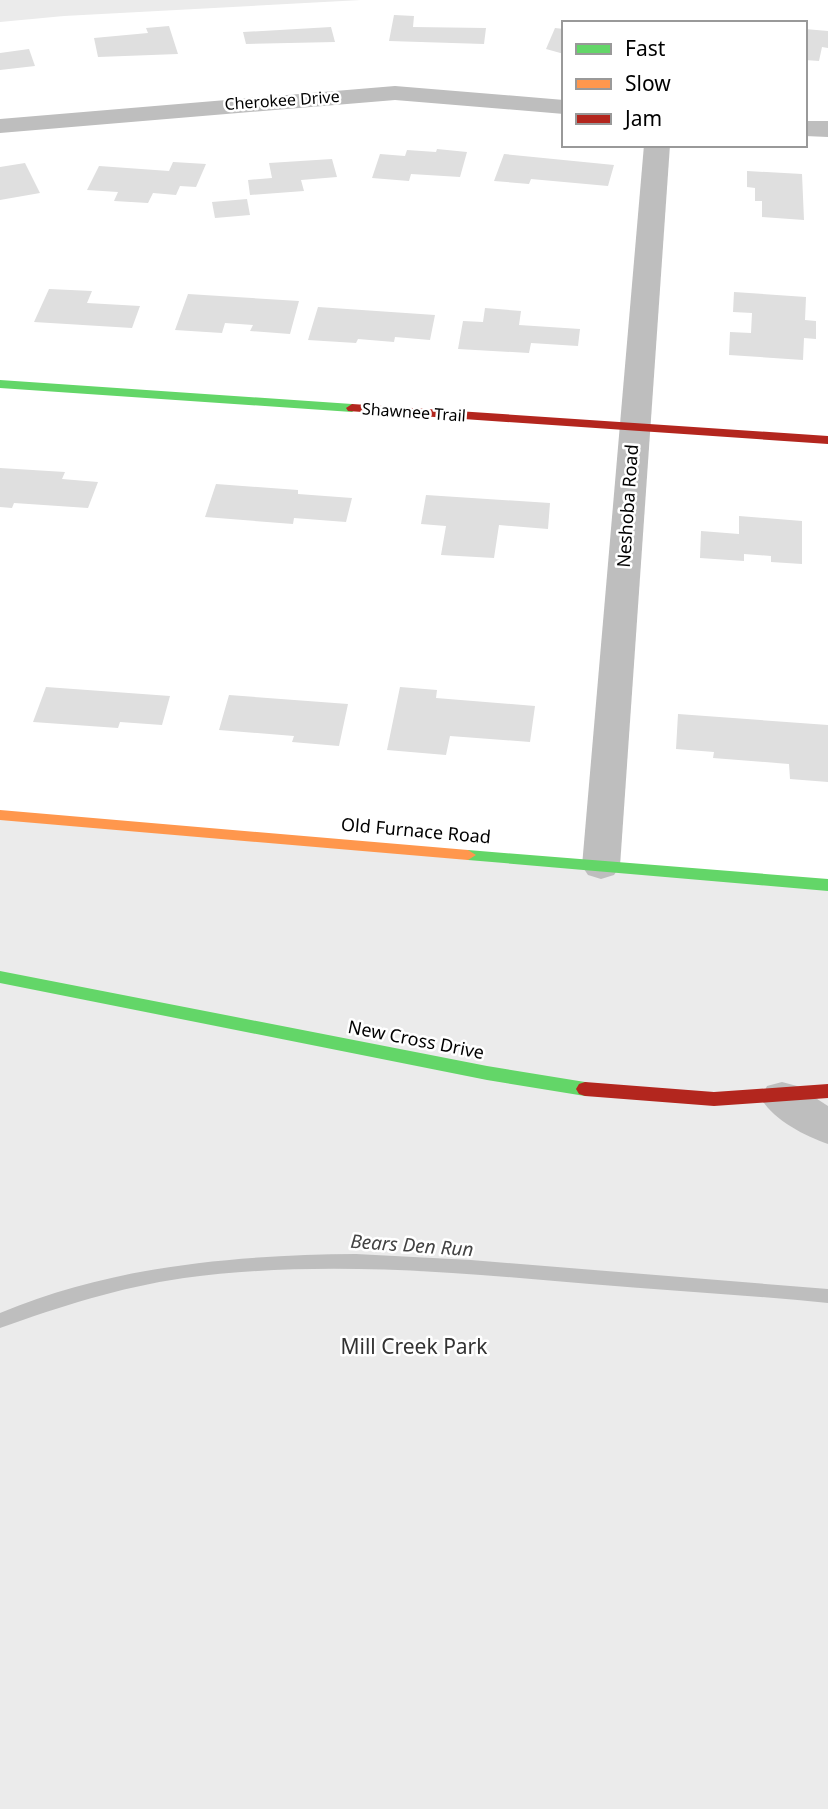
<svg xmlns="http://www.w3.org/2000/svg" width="828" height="1809" font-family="'Noto Sans',sans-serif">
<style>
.green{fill:#ebebeb}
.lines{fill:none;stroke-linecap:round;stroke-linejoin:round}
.stream{fill:#bebebe;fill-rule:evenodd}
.building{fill:#dfdfdf}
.street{fill:#bebebe;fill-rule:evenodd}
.fast{fill:#63d668;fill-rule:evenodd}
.slow{fill:#ff974d;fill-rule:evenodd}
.jam{fill:#b3261e;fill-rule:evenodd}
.labels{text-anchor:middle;stroke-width:5;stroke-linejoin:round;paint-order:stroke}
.far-street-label{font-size:16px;fill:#000;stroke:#fff}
.street-label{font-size:18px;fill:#000;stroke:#fff}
.water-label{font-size:19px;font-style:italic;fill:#434343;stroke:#fff}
.near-park-label{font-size:21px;fill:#323232;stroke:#fff}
</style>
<rect width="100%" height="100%" fill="#fff"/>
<g class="green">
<path d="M0,0H361L64,16L0,22Z"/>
<path d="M0,815L828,885V1809H0Z"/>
</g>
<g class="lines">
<path class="stream" d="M356,1254L471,1260L828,1289V1303C749,1295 670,1291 590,1284C455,1272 319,1260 184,1278C117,1288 62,1306 0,1328V1313C112,1266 235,1255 356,1254Z"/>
</g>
<g class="building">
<path d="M394,15L414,16L413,27L486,28L484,44L389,41Z"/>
<path d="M169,26L178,54L98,57L94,38L148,33L146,28Z"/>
<path d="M331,27L335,42L246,44L243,32Z"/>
<path d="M555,28L564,29V54L546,49Z"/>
<path d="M805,29L828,31V48L822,47L819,61L805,60Z"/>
<path d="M29,49L35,66L0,70V53Z"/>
<path d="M437,149L467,152L460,177L411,174L409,181L372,178L380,154L405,156L407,150L436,152Z"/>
<path d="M504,154L614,165L608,186L531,179L529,184L494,181Z"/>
<path d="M332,159L337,177L301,180L304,191L250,195L248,180L272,178L269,163Z"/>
<path d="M173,162L206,164L196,187L180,186L176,195L153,193L148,203L114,201L118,192L87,190L99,166L169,171Z"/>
<path d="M25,163L40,193L0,200V167Z"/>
<path d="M747,171L802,174L804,220L762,217V201H755V188L747,187Z"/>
<path d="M247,199L250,215L215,218L212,202Z"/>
<path d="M49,289L92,291L87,303L140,306L132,328L34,322Z"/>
<path d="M734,292L806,297L805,320L816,321V339L804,338L803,360L729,355L730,332L751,333L752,313L733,312Z"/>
<path d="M188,294L299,301L290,334L250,331L253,325L225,323L222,333L175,330Z"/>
<path d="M318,307L435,315L430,340L395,337L394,342L358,339L356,343L308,340Z"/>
<path d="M485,308L521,311L519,325L580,329L578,346L531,343L529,353L458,349L463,321L483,322Z"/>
<path d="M0,468L65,472L62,479L98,482L88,508L14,503L12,508L0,507Z"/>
<path d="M216,484L298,490V494L352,498L346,522L294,518L293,524L205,517Z"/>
<path d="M426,495L550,503L548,529L499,525L494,558L441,555L446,526L421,524Z"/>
<path d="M739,516L802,521V564L771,562V556L744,554V561L700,558L701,531L739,534Z"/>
<path d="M46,687L170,696L162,725L120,722L118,728L33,722Z"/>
<path d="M400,687L437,690L436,698L535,706L530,742L450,736L446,755L387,750Z"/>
<path d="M229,695L348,704L339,746L292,742L294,736L219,730Z"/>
<path d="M678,714L828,725V782L790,779L789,764L713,758L714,752L676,749Z"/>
</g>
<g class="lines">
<g class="street">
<path d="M395,86L564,100V114L395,100L0,133V119Z"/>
<path d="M805,121H828V137L805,136Z"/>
<path d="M644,145H670L620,866L614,875L601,879L588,875L582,866Z"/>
<path d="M782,1082L797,1086L828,1106V1144C805,1136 773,1120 761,1098L767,1086Z"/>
</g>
<g class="fast">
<path d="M0,380L352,404L358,408L352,412L0,388Z"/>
<path d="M468,850L828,879V891L468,860L460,855Z"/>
<path d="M0,971L487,1066L585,1082L591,1084L594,1089L591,1094L585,1096L487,1080L0,983Z"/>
</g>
<path class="slow" d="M0,810L468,850L476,855L468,860L0,820Z"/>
<g class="jam">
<path d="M352,404L828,436V444L348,411L346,408Z"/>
<path d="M585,1082L714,1092L828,1084V1098L714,1106L585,1096L579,1094L576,1089L579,1084Z"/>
</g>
</g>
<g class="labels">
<g class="far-street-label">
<text transform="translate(282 100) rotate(-4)" y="6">Cherokee Drive</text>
<text transform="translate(414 412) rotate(4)" y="6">Shawnee Trail</text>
</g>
<g class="street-label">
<text transform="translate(628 506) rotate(-86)" y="6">Neshoba Road</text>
<text transform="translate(416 831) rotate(5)" y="6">Old Furnace Road</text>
<text transform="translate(416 1040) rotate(11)" y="6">New Cross Drive</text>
</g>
<g class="water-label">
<text transform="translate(412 1245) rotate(4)" y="7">Bears Den Run</text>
</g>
<g class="near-park-label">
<text x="414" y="1354">Mill Creek Park</text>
</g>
</g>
<rect x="562" y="21" width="245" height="126" fill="#ffffff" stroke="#999999" stroke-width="2"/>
<rect x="576" y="44" width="35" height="10" fill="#63d668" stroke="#999999" stroke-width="2"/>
<text x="625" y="56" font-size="21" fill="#000000">Fast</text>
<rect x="576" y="79" width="35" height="10" fill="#ff974d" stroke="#999999" stroke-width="2"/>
<text x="625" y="91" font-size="21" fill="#000000">Slow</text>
<rect x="576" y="114" width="35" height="10" fill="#b3261e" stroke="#999999" stroke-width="2"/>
<text x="625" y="126" font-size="21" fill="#000000">Jam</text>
</svg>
